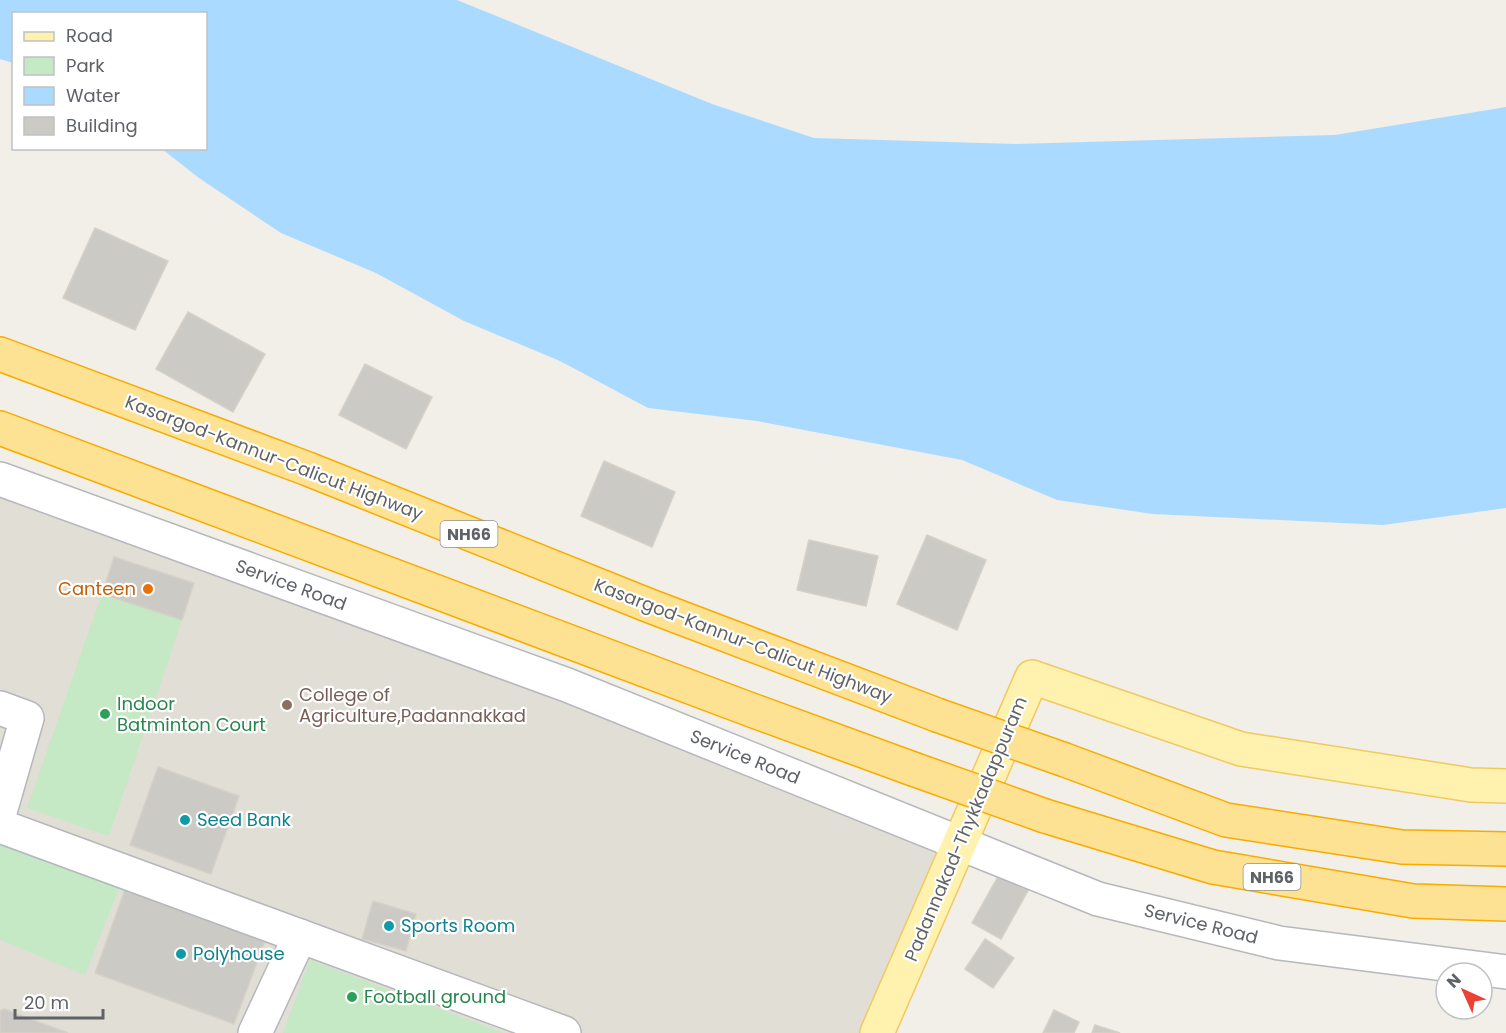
<svg xmlns="http://www.w3.org/2000/svg" width="1506" height="1033" font-family="Poppins,sans-serif">
<style>
.education{fill:#e1ded6}
.green{fill:#c5e8c5}
.water{fill:#aadaff}
.building{fill:#cccac5;stroke:#d6d1c6;stroke-width:1.5}
.lines{fill:none;stroke-linecap:round;stroke-linejoin:round}
.minor-casing{stroke:#b5b8bc;stroke-width:36}
.major-casing{stroke:#f2c960;stroke-width:36}
.highway-casing{stroke:#f9ab00;stroke-width:36}
.minor{stroke:#fff;stroke-width:33}
.major{stroke:#fff2af;stroke-width:33}
.highway{stroke:#fde293;stroke-width:33}
.highway-bridge-casing{stroke:#f9ab00;stroke-width:36;stroke-linecap:butt}
.highway-bridge{stroke:#fde293;stroke-width:33}
.food-dot{fill:#e8710a;stroke:#fff;stroke-width:2}
.education-dot{fill:#8d6e63;stroke:#fff;stroke-width:2}
.leisure-dot{fill:#2e9e5b;stroke:#fff;stroke-width:2}
.culture-dot{fill:#0f9aa8;stroke:#fff;stroke-width:2}
.labels{text-anchor:middle;stroke-width:4.5;stroke-linejoin:round;paint-order:stroke}
.shield{fill:#fff;stroke:#8f9295;stroke-width:1.5}
.shield-label{font-size:16px;font-weight:bold;fill:#5f6368}
.street-label{font-size:18px;fill:#5f6368;stroke:#fff}
.food-label{font-size:18px;fill:#c56008;stroke:#fff;text-anchor:end}
.education-label{font-size:18px;fill:#785e54;stroke:#fff;text-anchor:start}
.leisure-label{font-size:18px;fill:#27864d;stroke:#fff;text-anchor:start}
.culture-label{font-size:18px;fill:#0d838f;stroke:#fff;text-anchor:start}
</style>
<rect width="100%" height="100%" fill="#f1efe8"/>
<path class="education" d="M0,489L206,565L941,845L867,1033H0Z"/>
<g class="green">
<path d="M102,594L182,620L109,836L27,808Z"/>
<path d="M0,843L121,883L85,975L0,940Z"/>
<path d="M310,960L504,1033H283Z"/>
</g>
<path class="water" d="M0,0H457L712,104L814,138L1015,144L1335,135L1506,107V508L1383,525L1153,514L1057,500L962,460L757,421L648,408L560,361L464,321L376,273L281,233L199,178L162,149L206,148V14H14L13,63L0,59Z"/>
<g class="building">
<path d="M95,228L168,261L135,330L63,298Z"/>
<path d="M188,312L265,354L233,412L156,369Z"/>
<path d="M365,364L432,397L406,449L339,415Z"/>
<path d="M604,461L675,492L652,547L581,516Z"/>
<path d="M927,535L986,560L957,630L897,604Z"/>
<path d="M809,540L878,556L866,606L797,590Z"/>
<path d="M114,557L194,583L182,620L102,594Z"/>
<path d="M158,767L239,796L211,874L130,845Z"/>
<path d="M1000,873L1029,889L1001,939L972,923Z"/>
<path d="M127,884L267,935L234,1024L95,973Z"/>
<path d="M373,901L416,914L406,951L362,939Z"/>
<path d="M985,939L1014,958L993,988L965,969Z"/>
<path d="M4,1009L68,1033H0V1011Z"/>
<path d="M1054,1010L1079,1022L1074,1033H1043Z"/>
<path d="M1095,1025L1120,1033H1092Z"/>
</g>
<g class="lines">
<g class="minor-casing">
<g id="minor">
<path d="M0,479L567,685L1098,899L1279,943L1506,972"/>
<path d="M0,708L27,718L0,812"/>
<path d="M0,826L564,1033"/>
<path d="M255,1033L300,936"/>
</g>
</g>
<g class="major-casing">
<path id="major" d="M877,1033L1032,677L1241,749L1471,785L1506,786"/>
</g>
<g class="highway-casing">
<g id="highway">
<path d="M0,354L308,469L650,606L937,715"/>
<path d="M0,428L754,711L913,769"/>
<path d="M1065,760L1226,820L1402,847L1506,849"/>
<path d="M1045,816L1213,867L1413,901L1506,904"/>
</g>
</g>
<use href="#minor" class="minor"/>
<use href="#major" class="major"/>
<use href="#highway" class="highway"/>
<g class="highway-bridge-casing">
<g id="highway-bridge">
<path d="M937,715L1065,760"/>
<path d="M913,769L1045,816"/>
</g>
</g>
<use href="#highway-bridge" class="highway-bridge"/>
</g>
<circle class="food-dot" cx="148" cy="589" r="6"/>
<circle class="education-dot" cx="287" cy="705" r="6"/>
<g class="leisure-dot">
<circle cx="105" cy="714" r="6"/>
<circle cx="352" cy="997" r="6"/>
</g>
<g class="culture-dot">
<circle cx="185" cy="820" r="6"/>
<circle cx="389" cy="926" r="6"/>
<circle cx="181" cy="954" r="6"/>
</g>
<g class="labels">
<g class="shield">
<rect x="440.5" y="521" width="57" height="26" rx="4.5"/>
<rect x="1243.5" y="864" width="57" height="26" rx="4.5"/>
</g>
<g class="shield-label">
<text x="469" y="540">NH66</text>
<text x="1272" y="883">NH66</text>
</g>
<g class="street-label">
<text transform="translate(274 458) rotate(21)" y="6">Kasargod-Kannur-Calicut Highway</text>
<text transform="translate(291 585) rotate(20)" y="6">Service Road</text>
<text transform="translate(743 641) rotate(21)" y="6">Kasargod-Kannur-Calicut Highway</text>
<text transform="translate(745 757) rotate(22)" y="6">Service Road</text>
<text transform="translate(966 829) rotate(-67)" y="6">Padannakad-Thykkadappuram</text>
<text transform="translate(1201 924) rotate(14)" y="6">Service Road</text>
</g>
<g class="food-label">
<text x="136" y="595">Canteen</text>
</g>
<g class="education-label">
<text x="299" y="701">College of<tspan x="299" dy="21">Agriculture,Padannakkad</tspan></text>
</g>
<g class="leisure-label">
<text x="117" y="710">Indoor<tspan x="117" dy="21">Batminton Court</tspan></text>
<text x="364" y="1003">Football ground</text>
</g>
<g class="culture-label">
<text x="197" y="826">Seed Bank</text>
<text x="401" y="932">Sports Room</text>
<text x="193" y="960">Polyhouse</text>
</g>
</g>
<rect x="12" y="12" width="195" height="138" fill="#ffffff" stroke="#bfc1c3" stroke-width="1.5"/>
<rect x="24" y="32" width="30" height="9" fill="#fff2af" stroke="#bfc1c3" stroke-width="1.5"/>
<text x="66" y="42" font-size="18" fill="#5f6368">Road</text>
<rect x="24" y="57" width="30" height="18" fill="#c5e8c5" stroke="#bfc1c3" stroke-width="1.5"/>
<text x="66" y="72" font-size="18" fill="#5f6368">Park</text>
<rect x="24" y="87" width="30" height="18" fill="#aadaff" stroke="#bfc1c3" stroke-width="1.5"/>
<text x="66" y="102" font-size="18" fill="#5f6368">Water</text>
<rect x="24" y="117" width="30" height="18" fill="#cccac5" stroke="#bfc1c3" stroke-width="1.5"/>
<text x="66" y="132" font-size="18" fill="#5f6368">Building</text>
<g transform="translate(1464 991) rotate(315)"><circle r="28" fill="#ffffff" stroke="#bfc1c3" stroke-width="1.5"/>
<path d="M0-4.5L10 22L0 15L-10 22Z" fill="#ea4335"/>
<text y="-9" font-size="16" font-weight="bold" text-anchor="middle" fill="#5f6368">N</text>
</g>
<path d="M15 1009v9h88v-9" fill="none" stroke="#5f6368" stroke-width="3"/>
<text x="24" y="1009" font-size="18" fill="#5f6368" stroke="#ffffff" stroke-width="4.5" paint-order="stroke">20 m</text>
</svg>
